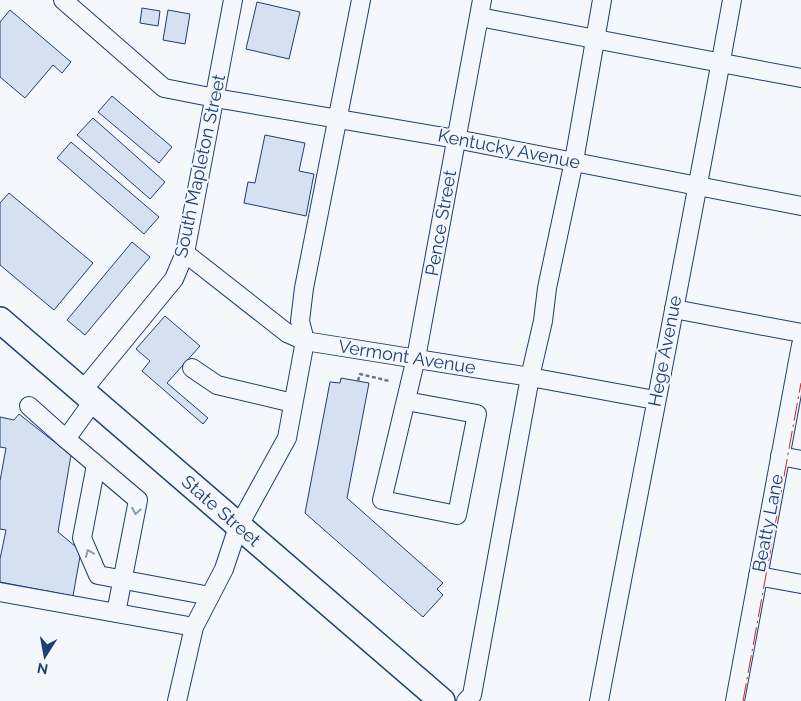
<svg xmlns="http://www.w3.org/2000/svg" width="801" height="701" font-family="Raleway,sans-serif">
<style>
.building{fill:#d5e0f0;stroke:#1d3f73}
.lines{fill:none;stroke-linecap:round;stroke-linejoin:round}
.minor-casing{stroke:#1d3f73;stroke-width:20}
.highway-casing{stroke:#1d3f73;stroke-width:28}
.path{stroke:#5e769c;stroke-width:2.5;stroke-dasharray:4 2.5;stroke-linecap:butt}
.minor{stroke:#f4f7fb;stroke-width:18}
.highway{stroke:#f4f7fb;stroke-width:25}
.power{stroke:#c62828;stroke-width:1;stroke-dasharray:18 4 2.5 4;stroke-linecap:butt}
.oneway{stroke:#889bb7}
.labels{text-anchor:middle;stroke-width:4;stroke-linejoin:round;paint-order:stroke}
.street-label{font-size:18px;fill:#1d3f73;stroke:#f4f7fb}
</style>
<rect width="100%" height="100%" fill="#f4f7fb"/>
<g class="building">
<path d="M257,2L300,12L289,59L246,49Z"/>
<path d="M142,8L160,11L158,26L140,23Z"/>
<path d="M10,10L71,62L62,73L53,65L25,98L0,77V22Z"/>
<path d="M168,10L190,14L185,44L163,40Z"/>
<path d="M112,96L172,147L159,163L98,112Z"/>
<path d="M93,118L165,182L150,199L77,135Z"/>
<path d="M265,135L305,143L299,171L314,174L306,216L244,203L248,182L255,183Z"/>
<path d="M71,142L159,217L144,234L57,158Z"/>
<path d="M9,193L93,263L54,310L0,265V203Z"/>
<path d="M132,242L150,257L85,335L67,320Z"/>
<path d="M165,316L200,346L167,383L208,418L203,424L142,371L150,361L136,349Z"/>
<path d="M341,378L369,383L347,498L443,583L437,589L443,595L423,617L305,513L330,382L340,383Z"/>
<path d="M19,414L71,455L58,532L81,551L73,596L0,582V559L6,530L0,529V481L6,448L0,447V417L14,420Z"/>
</g>
<g class="lines">
<g class="minor-casing">
<g id="minor">
<path d="M63,0L164,88L215,98L456,139L801,206"/>
<path d="M479,17L801,78"/>
<path d="M185,253L287,333L305,341L530,377L655,400"/>
<path d="M674,309L801,333"/>
<path d="M192,368L217,385L293,403"/>
<path d="M83,390L174,279L185,253L233,0"/>
<path d="M94,400L66,439L138,500L116,613"/>
<path d="M406,401L477,414L457,515L382,500L416,358L482,0"/>
<path d="M29,406L66,439"/>
<path d="M780,456L801,460"/>
<path d="M96,465L82,538L98,575L210,596"/>
<path d="M758,576L801,584"/>
<path d="M0,592L194,627"/>
<path d="M177,701L194,627L224,569L238,527L287,438L305,341L300,321L304,288L361,0"/>
<path d="M466,701L472,695L530,377L543,321L547,288L574,161L602,0"/>
<path d="M599,701C643,467 690,234 732,0"/>
<path d="M735,701L801,345"/>
</g>
</g>
<g class="highway-casing">
<path id="highway" d="M0,320L442,701"/>
</g>
<path class="path" d="M358,381L360,374L389,381"/>
<use href="#minor" class="minor"/>
<use href="#highway" class="highway"/>
<path class="power" d="M743,701L801,383"/>
</g>
<defs><path id="oneway-chevron" d="M-2-3.5L2.5 0L-2 3.5" fill="none" stroke-width="1.6" stroke-linecap="round" stroke-linejoin="round" transform="scale(1.25)"/></defs>
<g class="oneway">
<use href="#oneway-chevron" transform="translate(136 511) rotate(101)"/>
<use href="#oneway-chevron" transform="translate(89 553) rotate(-113)"/>
</g>
<g class="labels">
<g class="street-label">
<text transform="translate(509 149) rotate(11)" y="6">Kentucky Avenue</text>
<text transform="translate(200 166) rotate(-78)" y="6">South Mapleton Street</text>
<text transform="translate(441 223) rotate(-80)" y="6">Pence Street</text>
<text transform="translate(665 351) rotate(-79)" y="6">Hege Avenue</text>
<text transform="translate(407 357) rotate(9)" y="6">Vermont Avenue</text>
<text transform="translate(221 511) rotate(41)" y="6">State Street</text>
<text transform="translate(768 523) rotate(-79)" y="6">Beatty Lane</text>
</g>
</g>
<g transform="translate(45 656) rotate(191)" stroke="#f4f7fb" stroke-width="4" paint-order="stroke">
<path d="M0-4L9 19L0 12L-9 19Z" fill="#1d3f73"/>
<text y="-8" font-size="14" font-weight="bold" text-anchor="middle" fill="#1d3f73">N</text>
</g>
</svg>
